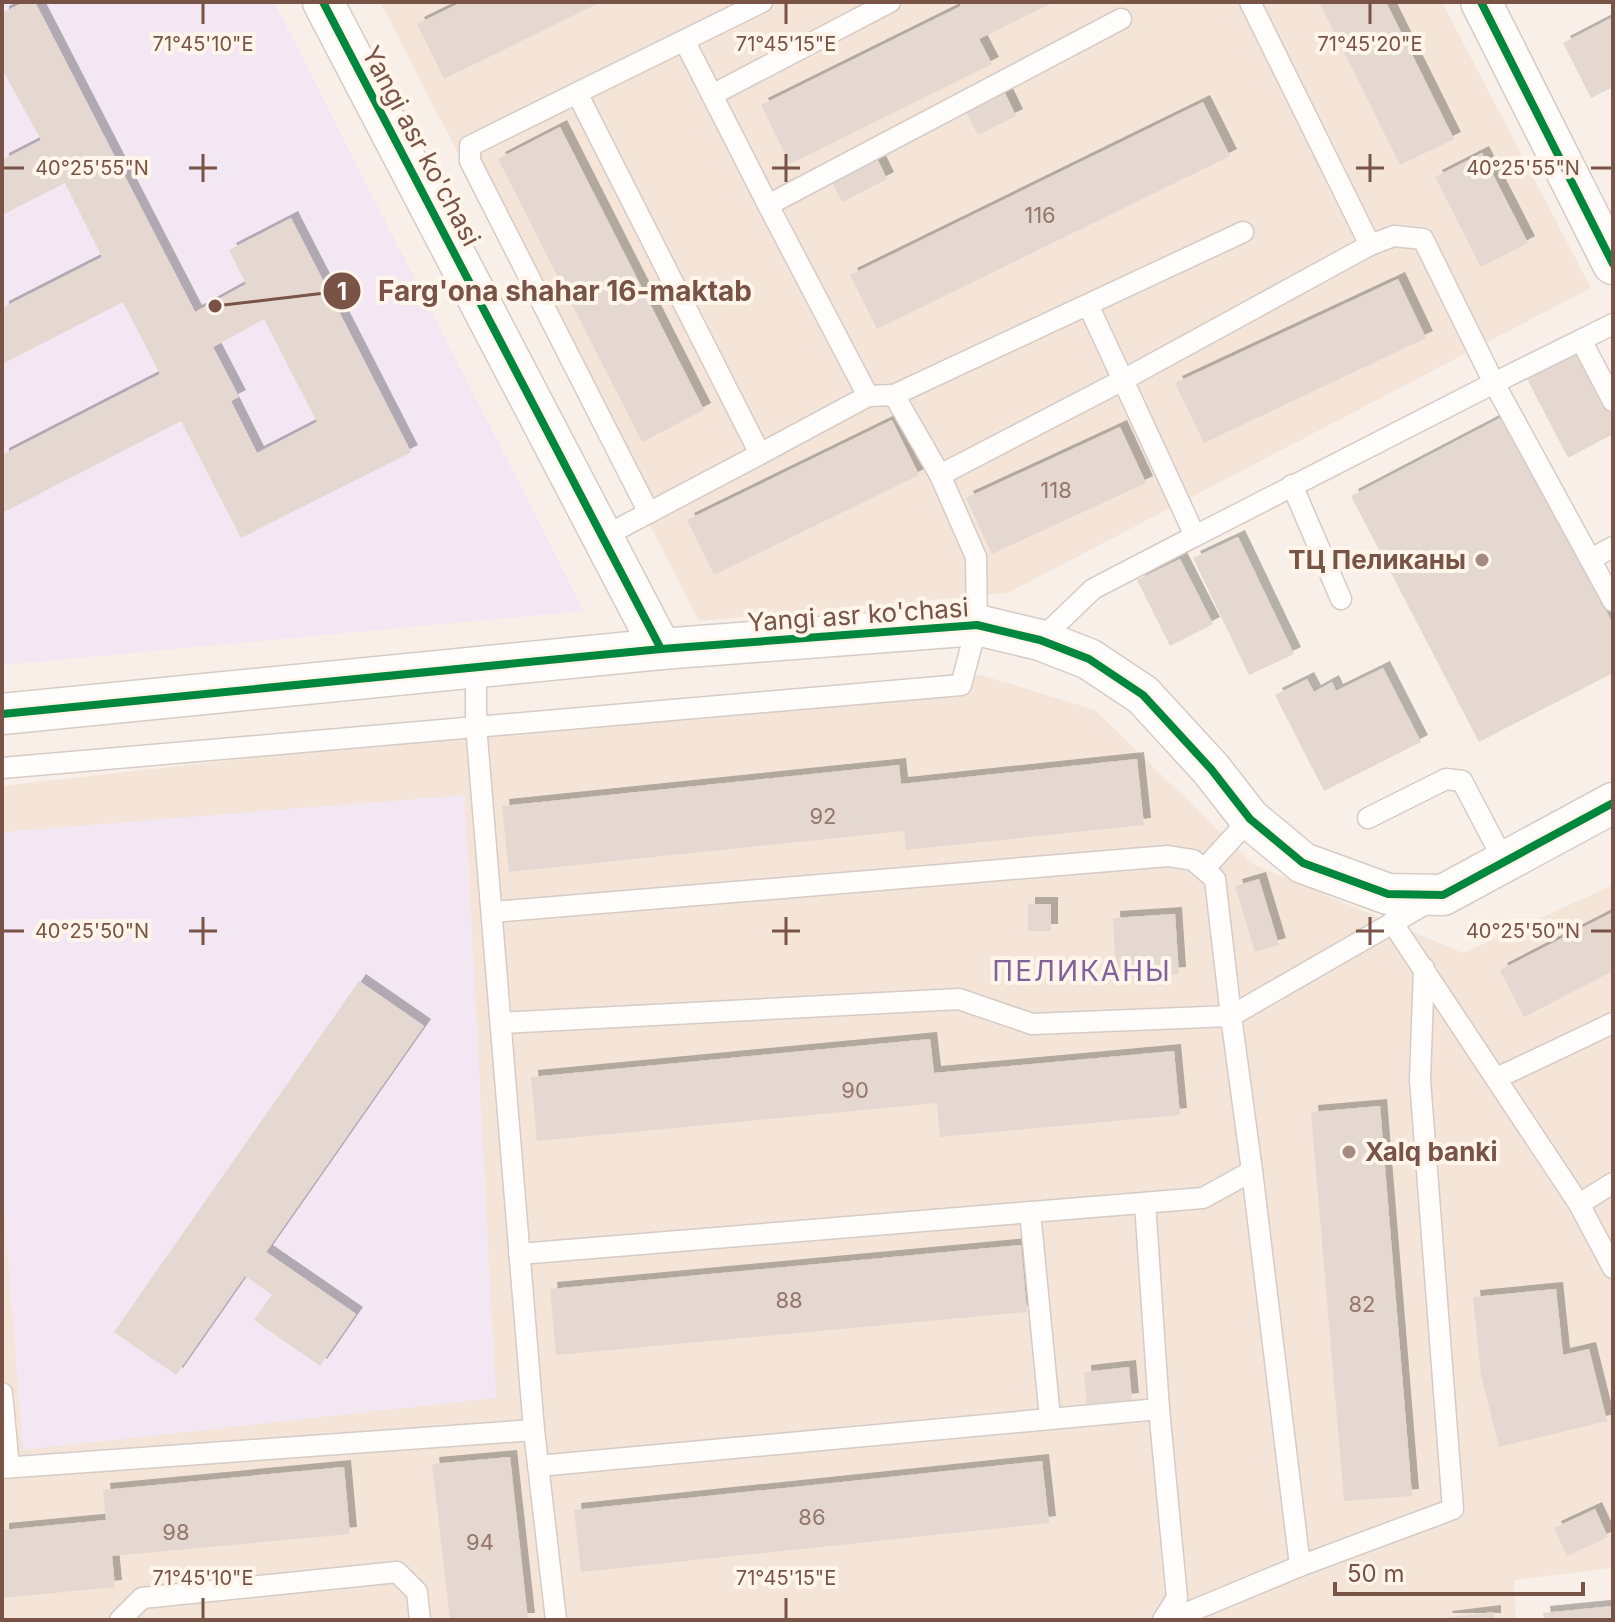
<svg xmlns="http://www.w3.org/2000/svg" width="1615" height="1622" font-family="Inter,sans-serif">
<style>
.residential{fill:#f4e5d8}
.education{fill:#f2e7f2}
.building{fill:#e4d8d0;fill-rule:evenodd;filter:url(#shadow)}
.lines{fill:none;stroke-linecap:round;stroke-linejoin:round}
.service-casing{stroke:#d6cbc5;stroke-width:23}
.minor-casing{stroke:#d6cbc5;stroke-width:43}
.service{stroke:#fefdfc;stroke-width:20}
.minor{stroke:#fefdfc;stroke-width:40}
.cycleway-casing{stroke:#fff5ea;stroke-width:13}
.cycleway{stroke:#00873e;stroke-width:8}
.ticks{fill:none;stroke:#785346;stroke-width:3}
.poi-dot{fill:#a58a7f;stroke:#fff5ea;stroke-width:3}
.labels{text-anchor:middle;stroke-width:8;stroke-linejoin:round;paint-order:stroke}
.number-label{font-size:22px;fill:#95766b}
.street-label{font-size:26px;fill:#785346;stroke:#fff5ea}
.poi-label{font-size:26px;font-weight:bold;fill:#785346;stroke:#fff5ea;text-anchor:end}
.neighbourhood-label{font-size:28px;letter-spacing:2px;fill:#83619c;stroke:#fff5ea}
.ticks-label{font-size:20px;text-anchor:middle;fill:#785346;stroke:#fff5ea;stroke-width:8;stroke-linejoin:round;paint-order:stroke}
.leader{fill:none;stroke:#785346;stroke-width:3}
.callout-dot{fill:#785346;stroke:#fff5ea;stroke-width:3}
.mark-label{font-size:24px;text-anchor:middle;font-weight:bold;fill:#fff}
.callout-label{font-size:28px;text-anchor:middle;font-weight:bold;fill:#785346;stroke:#fff5ea;stroke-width:8;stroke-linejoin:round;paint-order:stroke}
</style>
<defs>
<filter id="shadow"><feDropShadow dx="7" dy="-7" stdDeviation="0" flood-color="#0004"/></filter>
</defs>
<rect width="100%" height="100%" fill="#f8f0e8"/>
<g class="residential">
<path d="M380,2H1442L1591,288L1008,593L699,621Z"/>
<path d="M981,675L1095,710L1253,864L1463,953L1613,885V1568L1514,1580L1516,1620H2V786Z"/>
</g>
<g class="education">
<path d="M2,2H274L584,611L2,665Z"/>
<path d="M465,795L496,1398L23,1450L2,1182V832Z"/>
</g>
<g class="building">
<path d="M24,2H35L195,312L246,284L229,250L291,218L411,452L241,538L181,421L2,513V455L160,374L123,302L2,364V308L102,257L65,183L2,215V160L41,140L2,69V13ZM264,319L317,422L257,453L231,401L239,397L213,347Z"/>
<path d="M462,2H601L444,79L417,24Z"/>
<path d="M959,2H1054L979,39L992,64L790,164L761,105L961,6Z"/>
<path d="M1319,2H1386L1454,139L1400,165Z"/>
<path d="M1613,17V87L1591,98L1563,43Z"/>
<path d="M1005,93L1016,116L978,135L966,112Z"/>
<path d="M1203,102L1230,156L877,329L850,275Z"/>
<path d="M560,127L704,410L642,442L498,159Z"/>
<path d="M1482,153L1528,243L1481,267L1435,177Z"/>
<path d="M875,154L887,179L842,202L829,176Z"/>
<path d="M1398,279L1426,338L1204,443L1175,383Z"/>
<path d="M1578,350L1613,417V434L1568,458L1526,377Z"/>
<path d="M1504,416L1613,624V673L1479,742L1351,496Z"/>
<path d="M892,420L919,475L714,575L687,520Z"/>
<path d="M1120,427L1146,483L992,554L966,498Z"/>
<path d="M1238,537L1294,654L1249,675L1193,558Z"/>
<path d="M1180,559L1213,624L1170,646L1137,580Z"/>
<path d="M1383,668L1421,742L1324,791L1275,695L1307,679L1314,692L1332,682L1336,691Z"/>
<path d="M1137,759L1144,825L906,850L904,831L509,872L502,806L899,765L901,784Z"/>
<path d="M1259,879L1279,945L1255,952L1235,886Z"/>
<rect x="1028" y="904" width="23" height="27"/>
<path d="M1613,912V971L1524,1017L1500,970Z"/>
<path d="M1175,914L1179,974L1116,978L1113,918Z"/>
<path d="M359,981L424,1026L266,1252L356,1314L320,1366L254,1320L272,1295L245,1276L176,1375L114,1332Z"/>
<path d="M930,1039L934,1073L1174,1051L1180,1115L940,1137L937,1103L537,1141L531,1077Z"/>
<path d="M1380,1106L1412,1496L1344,1501L1311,1112Z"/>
<path d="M1021,1245L1027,1312L556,1355L550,1289Z"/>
<path d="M1556,1289L1563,1355L1589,1349L1607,1421L1499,1447L1481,1375L1473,1297Z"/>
<path d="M1129,1367L1132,1400L1087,1404L1084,1372Z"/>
<path d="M510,1457L528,1620H450L432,1464Z"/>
<path d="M1042,1461L1049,1523L581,1572L574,1510Z"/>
<path d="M344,1467L350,1534L112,1556L115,1587L2,1598V1530L106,1520L103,1490Z"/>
<path d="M1595,1509L1608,1537L1567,1556L1554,1528Z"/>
<path d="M1613,1606V1620H1544L1543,1613Z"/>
<path d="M1494,1612V1620H1446L1445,1618Z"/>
</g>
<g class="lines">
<g class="service-casing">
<g id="service">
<path d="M1250,2L1370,245L1394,236L1423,239L1494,383L1613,324"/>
<path d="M685,42L768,205L1121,19"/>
<path d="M577,93L762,2"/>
<path d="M712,95L890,2"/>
<path d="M768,205L868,396"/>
<path d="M1089,307L1123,380L1370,245"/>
<path d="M1581,340L1613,401"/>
<path d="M894,395L1243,232"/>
<path d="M760,454L868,396L894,395L940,475L1123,380L1195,536L1093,589L1040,640"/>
<path d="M1292,485L1341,599"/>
<path d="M1195,536L1494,383L1613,601"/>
<path d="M603,537L760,454L577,93L470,146V161L649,513"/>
<path d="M1591,559L1613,547"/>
<path d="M476,668V725L534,1430L556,1620"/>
<path d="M2,768L961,685L977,625L976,557L940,475"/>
<path d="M1368,818L1446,779L1462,781L1504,861"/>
<path d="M1205,868L1250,819"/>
<path d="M493,912L1168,856L1193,860L1215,879L1231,1016L1032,1024L959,999L501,1023"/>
<path d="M1392,922L1579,1204L1613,1268"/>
<path d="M1497,1078L1613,1023"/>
<path d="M1252,1171L1300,1566L1453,1509L1420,1080L1424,968"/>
<path d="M1579,1204L1613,1183"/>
<path d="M1030,1212L1050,1418"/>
<path d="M519,1254L1203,1198L1252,1171L1231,1016L1429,902"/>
<path d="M2,1393L9,1467"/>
<path d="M1159,1409L1177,1598L1163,1620"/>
<path d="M538,1466L1159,1409L1145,1203"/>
<path d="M2,1468L534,1430"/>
<path d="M120,1620L142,1598L397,1572L417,1592L420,1620"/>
<path d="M1170,1620L1300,1566"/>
</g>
</g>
<g class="minor-casing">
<g id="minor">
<path d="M323,2L661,649"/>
<path d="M1481,2L1613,264"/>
<path d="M2,714L661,649L977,625L1040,640L1089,659L1143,695L1211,769L1250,819L1303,863L1388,894L1443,895L1613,803"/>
</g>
</g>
<use href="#service" class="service"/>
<use href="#minor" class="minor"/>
<g class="cycleway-casing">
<g id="cycleway">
<path d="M323,2L661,649"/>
<path d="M1481,2L1613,264"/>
<path d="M2,714L661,649L977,625L1040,640L1089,659L1143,695L1211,769L1250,819L1303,863L1388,894L1443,895L1613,803"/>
</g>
</g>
<use href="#cycleway" class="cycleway"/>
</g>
<path class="ticks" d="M203,4V24M786,4V24M1370,4V24M203,154V182M786,154V182M1370,154V182M4,168H24M189,168H217M772,168H800M1356,168H1384M1591,168H1611M203,917V945M786,917V945M1370,917V945M4,931H24M189,931H217M772,931H800M1356,931H1384M1591,931H1611M203,1598V1618M786,1598V1618"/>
<g class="poi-dot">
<circle cx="1482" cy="560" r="8"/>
<circle cx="1349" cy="1152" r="8"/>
</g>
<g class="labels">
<g class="number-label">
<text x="1040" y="223">116</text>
<text x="1056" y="498">118</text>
<text x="823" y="824">92</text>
<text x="855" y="1098">90</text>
<text x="789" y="1308">88</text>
<text x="1362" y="1312">82</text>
<text x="812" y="1525">86</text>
<text x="176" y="1540">98</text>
<text x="480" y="1550">94</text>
</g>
<g class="street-label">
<text transform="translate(421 146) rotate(62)" y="9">Yangi asr ko'chasi</text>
<text transform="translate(858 615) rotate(-4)" y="9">Yangi asr ko'chasi</text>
</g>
<g class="poi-label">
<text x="1466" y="569">ТЦ Пеликаны</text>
<text x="1365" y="1161" text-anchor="start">Xalq banki</text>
</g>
<g class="neighbourhood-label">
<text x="1082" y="981">ПЕЛИКАНЫ</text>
</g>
</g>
<g class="ticks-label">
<text x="203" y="51">71°45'10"E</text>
<text x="786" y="51">71°45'15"E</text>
<text x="1370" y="51">71°45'20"E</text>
<text x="92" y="175">40°25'55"N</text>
<text x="1523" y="175">40°25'55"N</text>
<text x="92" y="938">40°25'50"N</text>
<text x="1523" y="938">40°25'50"N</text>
<text x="203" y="1585">71°45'10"E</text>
<text x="786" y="1585">71°45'15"E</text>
</g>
<path class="leader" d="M215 306L342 291"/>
<g class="callout-dot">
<circle cx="215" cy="306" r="8"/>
<circle cx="342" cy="291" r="20"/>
</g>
<g class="mark-label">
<text x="342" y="300">1</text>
</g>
<g class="callout-label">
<text x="565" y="301">Farg'ona shahar 16-maktab</text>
</g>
<rect width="1615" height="1622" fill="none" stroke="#785346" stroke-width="8"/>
<path d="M1335 1582v12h248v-12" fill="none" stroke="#785346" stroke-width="4"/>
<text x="1347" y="1582" font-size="24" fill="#785346" stroke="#fff5ea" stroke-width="6" paint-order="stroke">50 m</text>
</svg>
